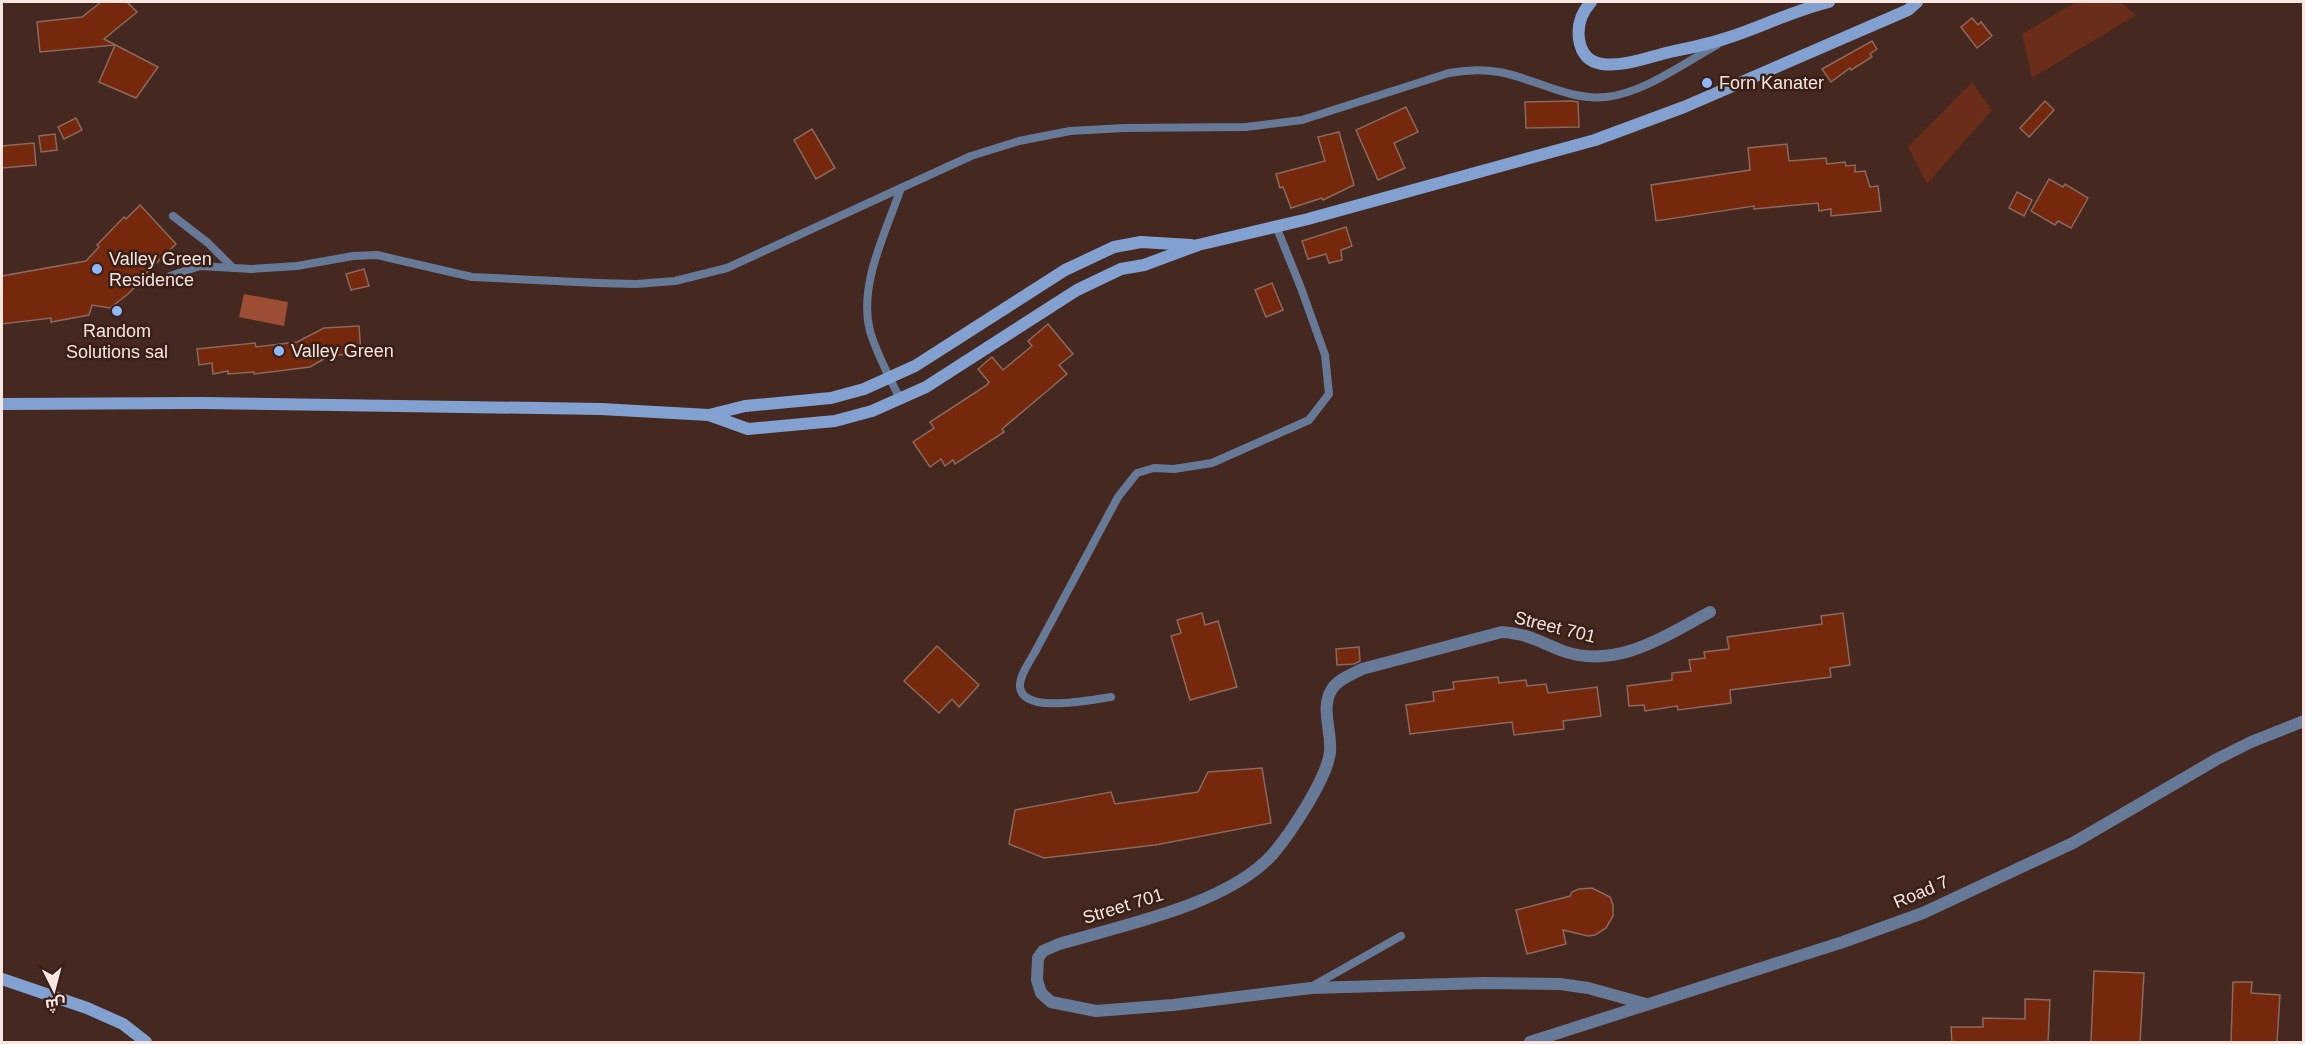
<svg xmlns="http://www.w3.org/2000/svg" width="2305" height="1044" font-family="Arial,Cairo,sans-serif">
<style>
.green{fill:#692d19}
.water{fill:#9d4d33}
.building{fill:#75280c;stroke:#8a695e;stroke-width:1.5}
.lines{fill:none;stroke-linecap:round;stroke-linejoin:round}
.lane{stroke:#667997;stroke-width:8}
.street{stroke:#667997;stroke-width:12}
.secondary{stroke:#82a1d0;stroke-width:12}
.poi-dot{fill:#8db9fc;stroke:#3a1f16;stroke-width:2}
.labels{text-anchor:middle;stroke-width:5;stroke-linejoin:round;paint-order:stroke}
.poi-label{font-size:18px;fill:#fae6e0;stroke:#3a1f16;text-anchor:start}
.street-label{font-size:18px;fill:#fae6e0;stroke:#3a1f16}
</style>
<rect width="100%" height="100%" fill="#45281f"/>
<g class="green">
<path d="M2076,2H2120L2136,15L2032,78L2022,34Z"/>
<path d="M1972,82L1992,110L1927,184L1908,147Z"/>
</g>
<path class="water" d="M244,294L288,302L284,326L239,317Z"/>
<g class="building">
<path d="M101,2H127L137,12L104,39L158,67L136,98L99,82L115,45L40,52L37,22L82,17Z"/>
<path d="M1972,18L1978,25L1981,22L1992,36L1977,48L1961,27Z"/>
<path d="M1872,41L1877,49L1870,54L1872,57L1851,70L1850,68L1831,82L1822,69Z"/>
<path d="M1572,101L1578,102L1579,127L1526,128L1525,102Z"/>
<path d="M2045,101L2054,110L2029,137L2020,128Z"/>
<path d="M1406,107L1418,132L1394,143L1405,168L1378,180L1356,130Z"/>
<path d="M76,118L82,130L64,139L58,127Z"/>
<path d="M812,129L835,168L816,179L794,140Z"/>
<path d="M1339,132L1354,185L1323,200L1322,198L1291,208L1283,187L1280,188L1276,174L1325,161L1318,137Z"/>
<path d="M55,134L57,150L41,152L39,136Z"/>
<path d="M34,143L36,165L2,168V146Z"/>
<path d="M1787,144L1789,161L1826,158L1827,164L1845,162L1846,166L1855,165V172L1865,171L1870,187L1878,186L1881,211L1831,216V209L1819,211L1818,203L1754,209V206L1656,221L1651,185L1750,170L1748,148Z"/>
<path d="M2049,179L2063,187L2065,184L2088,198L2071,228L2058,221L2055,225L2031,211Z"/>
<path d="M2017,192L2032,200L2024,216L2009,208Z"/>
<path d="M140,205L176,244L136,283L137,285L128,294L110,308L92,305L89,315L51,322V318L2,324V276L86,261L99,247L97,245L124,217L126,219Z"/>
<path d="M1346,227L1352,246L1341,250L1342,260L1329,263L1326,254L1308,259L1302,241Z"/>
<path d="M364,269L369,286L351,290L346,274Z"/>
<path d="M1272,283L1283,310L1266,317L1255,290Z"/>
<path d="M1048,324L1073,354L1059,365L1067,374L1002,429L1004,432L955,464L953,460L945,466L941,459L930,467L913,442L934,428L930,422L987,385L989,382L978,369L992,357L1003,370L1032,346L1028,341Z"/>
<path d="M359,326L361,353L329,356L310,367L254,374V372L228,374V371L213,374L212,363L199,365L197,349L255,343L256,347L297,342L324,328Z"/>
<path d="M1202,613L1205,625L1218,621L1237,687L1190,700L1171,636L1181,633L1177,620Z"/>
<path d="M1843,613L1850,665L1830,668L1831,677L1730,690L1731,703L1678,710L1677,706L1645,711L1644,705L1629,706L1627,686L1672,680V673L1691,671L1689,660L1705,658L1704,652L1729,649L1727,637L1822,624L1821,616Z"/>
<path d="M937,646L979,685L959,707L952,699L939,713L904,681Z"/>
<path d="M1359,647L1360,661L1354,664L1337,665L1336,649Z"/>
<path d="M1498,677L1499,683L1526,680L1527,686L1546,684L1548,693L1597,687L1601,716L1563,721L1564,729L1514,735L1512,722L1410,734L1406,705L1434,701L1433,692L1454,689L1453,682Z"/>
<path d="M1262,768L1271,823L1155,845L1044,858L1009,844L1015,810L1111,792L1115,804L1198,792L1208,772Z"/>
<path d="M1592,888L1610,897L1613,905V916L1606,928L1595,935L1588,936L1563,930L1566,944L1527,954L1516,910L1570,896L1572,892L1579,889Z"/>
<path d="M2094,971L2144,973L2140,1042H2091Z"/>
<path d="M2233,982H2252L2251,993L2280,995L2277,1042H2231Z"/>
<path d="M2025,999L2050,1000L2048,1042H1952L1951,1027H1983V1018L2025,1019Z"/>
</g>
<g class="lines">
<g class="lane">
<path d="M901,188L971,156L1019,141L1070,131L1124,128L1246,127L1302,120L1449,73C1466,70 1481,69 1499,72C1534,78 1569,101 1606,97C1644,93 1684,63 1717,45"/>
<path d="M173,216L208,243L233,268"/>
<path d="M170,276L200,266L251,269L297,266L353,256L377,255L472,277L598,283L636,284L675,281L727,268L901,188C886,232 858,285 870,331C877,355 889,376 900,399"/>
<path d="M1111,697C1094,699 1023,715 1020,687C1019,676 1030,661 1035,652L1118,497L1137,473L1154,468L1174,469L1212,463L1309,420L1329,394L1325,355L1301,288L1276,226"/>
<path d="M1311,987L1401,936"/>
</g>
<g class="street">
<path d="M1646,1004L1588,988L1560,984L1483,983L1311,988L1173,1005L1096,1011L1051,1002L1041,993L1037,980L1038,958L1043,951L1059,944C1123,925 1226,905 1272,855C1290,834 1327,779 1330,752C1332,732 1320,707 1332,689C1338,679 1353,674 1362,669L1502,632C1530,634 1539,642 1563,651C1616,670 1665,636 1710,612"/>
<path d="M1530,1042L1843,942L1923,913L2073,843L2217,759L2251,742L2304,721"/>
</g>
<g class="secondary">
<path d="M1591,2C1582,12 1577,25 1579,39C1581,53 1588,62 1602,64C1622,67 1646,58 1666,53C1688,48 1711,44 1733,36C1765,25 1796,10 1829,2"/>
<path d="M2,404L201,403L601,409L709,415L745,406L831,398L864,389L915,366L1065,270L1114,247L1141,242L1191,245"/>
<path d="M709,415L748,429L835,421L872,411L926,387L1077,290L1121,269L1144,265L1198,245L1308,219L1595,140L1684,107L1908,10L1917,2"/>
<path d="M2,979L87,1008L123,1024L146,1042"/>
</g>
</g>
<g class="poi-dot">
<circle cx="1707" cy="83" r="6"/>
<circle cx="97" cy="269" r="6"/>
<circle cx="117" cy="311" r="6"/>
<circle cx="279" cy="351" r="6"/>
</g>
<g class="labels">
<g class="poi-label">
<text x="1719" y="89">Forn Kanater</text>
<text x="109" y="265">Valley Green<tspan x="109" dy="21">Residence</tspan></text>
<text x="117" y="337" text-anchor="middle">Random<tspan x="117" dy="21">Solutions sal</tspan></text>
<text x="291" y="357">Valley Green</text>
</g>
<g class="street-label">
<text transform="translate(1555 627) rotate(14)" y="6">Street 701</text>
<text transform="translate(1921 892) rotate(-23)" y="6">Road 7</text>
<text transform="translate(1123 906) rotate(-17)" y="6">Street 701</text>
</g>
</g>
<rect width="2305" height="1044" fill="none" stroke="#fae6e0" stroke-width="6"/>
<g transform="translate(54 990) rotate(174)" stroke="#3a1f16" stroke-width="4.5" paint-order="stroke">
<path d="M0-4.5L10 22L0 15L-10 22Z" fill="#fae6e0"/>
<text y="-9" font-size="16" font-weight="bold" text-anchor="middle" fill="#fae6e0">ش</text>
</g>
</svg>
